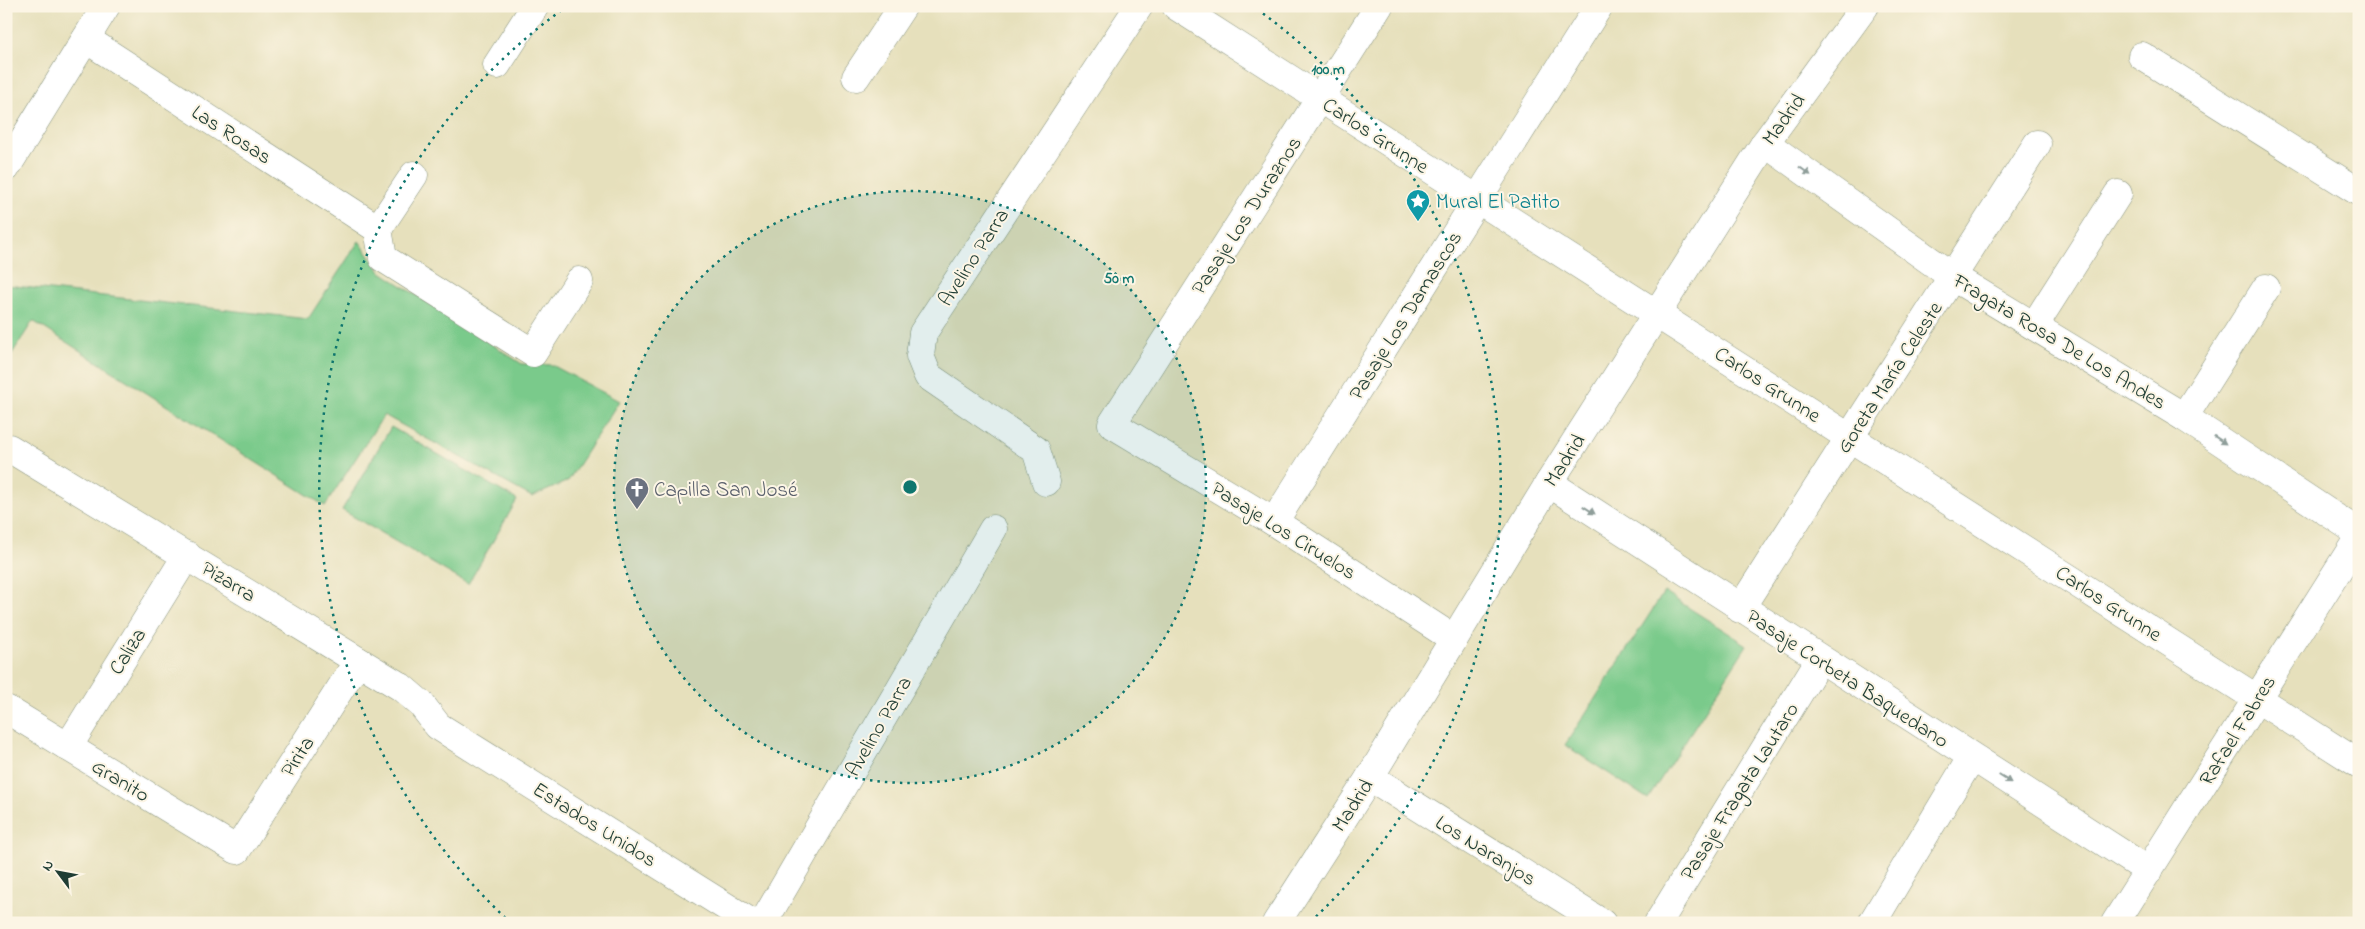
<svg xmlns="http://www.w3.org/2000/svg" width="2365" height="929" font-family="'Indie Flower',sans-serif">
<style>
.green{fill:#7aca8b;stroke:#4c8460}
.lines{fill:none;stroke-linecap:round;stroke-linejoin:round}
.minor-casing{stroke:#828e78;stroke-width:29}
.minor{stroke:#fff;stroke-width:28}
.oneway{fill:#8f9e9a}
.ring{fill:none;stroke:#0f766e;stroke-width:2.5;stroke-dasharray:2.5 5}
.labels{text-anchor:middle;stroke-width:4;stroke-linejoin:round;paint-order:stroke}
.street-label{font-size:21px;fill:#1f3d34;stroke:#fcf5e5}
.culture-label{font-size:21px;fill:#0d838f;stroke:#fcf5e5;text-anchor:start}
.worship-label{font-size:21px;fill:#5b616d;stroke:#fcf5e5;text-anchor:start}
.centre{fill:#0f766e;stroke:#fcf5e5;stroke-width:2.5}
.ring-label{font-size:15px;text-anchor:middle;font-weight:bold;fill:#0f766e;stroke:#fcf5e5;stroke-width:4;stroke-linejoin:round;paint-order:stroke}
</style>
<rect width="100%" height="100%" fill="#fcf5e5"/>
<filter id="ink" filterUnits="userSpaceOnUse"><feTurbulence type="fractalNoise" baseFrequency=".02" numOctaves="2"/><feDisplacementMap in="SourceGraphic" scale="10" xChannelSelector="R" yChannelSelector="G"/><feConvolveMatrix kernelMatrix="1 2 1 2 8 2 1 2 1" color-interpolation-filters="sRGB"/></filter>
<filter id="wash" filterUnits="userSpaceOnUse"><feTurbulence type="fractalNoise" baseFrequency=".0096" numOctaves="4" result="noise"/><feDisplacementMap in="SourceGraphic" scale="20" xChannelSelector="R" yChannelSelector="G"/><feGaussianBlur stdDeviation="1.12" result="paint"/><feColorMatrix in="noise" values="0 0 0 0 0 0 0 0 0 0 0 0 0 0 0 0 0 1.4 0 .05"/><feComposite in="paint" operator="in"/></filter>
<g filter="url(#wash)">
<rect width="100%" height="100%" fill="#e6e0bc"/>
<g class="green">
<path d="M359,241L381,272L522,364L552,365L619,401L568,481L532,497L384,415L325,506L33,321L6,363V285L308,319Z"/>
<path d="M391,427L517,500L468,584L342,510Z"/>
<path d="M1664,592L1747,645L1648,799L1565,745Z"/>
</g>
</g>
<g filter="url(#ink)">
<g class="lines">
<g class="minor-casing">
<g id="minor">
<path d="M1176,6L2359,764"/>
<path d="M1379,6L1112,424L1274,522L1454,639"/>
<path d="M86,39L378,229"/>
<path d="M2142,56L2359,192"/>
<path d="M497,65L535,6"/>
<path d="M856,77L903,6"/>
<path d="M1765,143L1953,277L2184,417L2359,533"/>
<path d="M6,168L106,6"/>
<path d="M414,175L378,229L383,258L533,353L579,281"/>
<path d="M2034,326L2118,194"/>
<path d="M2184,417L2266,288"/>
<path d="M9,448L401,687L421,704L438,726L752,923"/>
<path d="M1046,482L1036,450L928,376L920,356L923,333L1139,6"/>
<path d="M1549,483L2149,871"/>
<path d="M1274,522L1599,6"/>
<path d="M1740,609L2037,144"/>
<path d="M6,709L237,850L358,661"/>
<path d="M68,747L187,555"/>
<path d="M1370,777L1602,923"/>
<path d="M763,923L993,529"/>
<path d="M1276,923L1370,777L1549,483L1765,143L1865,6"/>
<path d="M1658,923L1820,659"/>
<path d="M1872,923L1971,758"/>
<path d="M2115,923L2359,537"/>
</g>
</g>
<use href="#minor" class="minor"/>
</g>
<defs><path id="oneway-solid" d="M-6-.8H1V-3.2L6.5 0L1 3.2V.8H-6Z" transform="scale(1.25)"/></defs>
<g class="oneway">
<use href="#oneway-solid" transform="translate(1805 171) rotate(36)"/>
<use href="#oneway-solid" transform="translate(2220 440) rotate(34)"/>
<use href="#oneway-solid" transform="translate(1589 510) rotate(33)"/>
<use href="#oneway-solid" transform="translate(2005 779) rotate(32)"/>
</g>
</g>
<circle cx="910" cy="487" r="296" fill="#0f766e" fill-opacity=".12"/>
<g class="ring">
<circle cx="910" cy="487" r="296"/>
<path d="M511 923A591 591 0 0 1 563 9M1257 9A591 591 0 0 1 1309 923"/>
</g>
<defs>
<g id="sight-pin" transform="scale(1.25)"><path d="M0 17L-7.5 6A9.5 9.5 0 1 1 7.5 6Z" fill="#0f9aa8" stroke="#fcf5e5"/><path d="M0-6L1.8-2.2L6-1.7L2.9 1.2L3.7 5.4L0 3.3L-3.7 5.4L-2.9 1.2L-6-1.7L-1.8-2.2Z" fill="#fff"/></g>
<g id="church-pin" transform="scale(1.25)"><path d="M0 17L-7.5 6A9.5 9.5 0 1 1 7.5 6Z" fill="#6b7280" stroke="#fcf5e5"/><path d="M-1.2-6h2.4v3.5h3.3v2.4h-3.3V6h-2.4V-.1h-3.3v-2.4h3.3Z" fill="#fff"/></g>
</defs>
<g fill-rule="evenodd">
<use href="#sight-pin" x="1418" y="201"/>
<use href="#church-pin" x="637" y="489"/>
</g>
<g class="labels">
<g class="street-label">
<text transform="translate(1783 119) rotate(-54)" y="7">Madrid</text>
<text transform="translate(232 134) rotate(33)" y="7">Las Rosas</text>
<text transform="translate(1376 135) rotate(33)" y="7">Carlos Grunne</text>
<text transform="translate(1246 215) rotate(-57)" y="7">Pasaje Los Duraznos</text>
<text transform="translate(973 257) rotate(-57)" y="7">Avelino Parra</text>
<text transform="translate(1405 315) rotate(-58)" y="7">Pasaje Los Damascos</text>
<text transform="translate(2060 341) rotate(31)" y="7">Fragata Rosa De Los Andes</text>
<text transform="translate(1889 377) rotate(-57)" y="7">Goreta María Celeste</text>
<text transform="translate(1768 384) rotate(33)" y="7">Carlos Grunne</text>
<text transform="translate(1564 460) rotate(-57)" y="7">Madrid</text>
<text transform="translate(1284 530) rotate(32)" y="7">Pasaje Los Ciruelos</text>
<text transform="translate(229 581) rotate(31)" y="7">Pizarra</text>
<text transform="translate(2109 603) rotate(33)" y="7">Carlos Grunne</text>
<text transform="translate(127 651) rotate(-58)" y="7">Caliza</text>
<text transform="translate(1848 678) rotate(33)" y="7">Pasaje Corbeta Baquedano</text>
<text transform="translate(878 726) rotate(-60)" y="7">Avelino Parra</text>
<text transform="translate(2237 730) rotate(-58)" y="7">Rafael Fabres</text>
<text transform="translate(297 756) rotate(-57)" y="7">Pirita</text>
<text transform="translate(121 780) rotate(31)" y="7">Granito</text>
<text transform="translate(1739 791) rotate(-58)" y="7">Pasaje Fragata Lautaro</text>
<text transform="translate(1352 805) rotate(-57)" y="7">Madrid</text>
<text transform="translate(595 824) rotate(32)" y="7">Estados Unidos</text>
<text transform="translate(1486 850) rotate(32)" y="7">Los Naranjos</text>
</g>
<g class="culture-label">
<text x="1436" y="208">Mural El Patito</text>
</g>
<g class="worship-label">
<text x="654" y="496">Capilla San José</text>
</g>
</g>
<circle cx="910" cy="487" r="8" class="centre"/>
<g class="ring-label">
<text x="1328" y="74">100 m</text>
<text x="1119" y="283">50 m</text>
</g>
<rect width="2365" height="929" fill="none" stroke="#fcf5e5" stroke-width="25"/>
<g transform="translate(58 872) rotate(302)" stroke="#fcf5e5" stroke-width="4" paint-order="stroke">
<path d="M0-4L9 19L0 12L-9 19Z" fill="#1f3d34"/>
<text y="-8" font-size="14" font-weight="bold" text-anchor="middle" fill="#1f3d34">N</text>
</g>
</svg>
